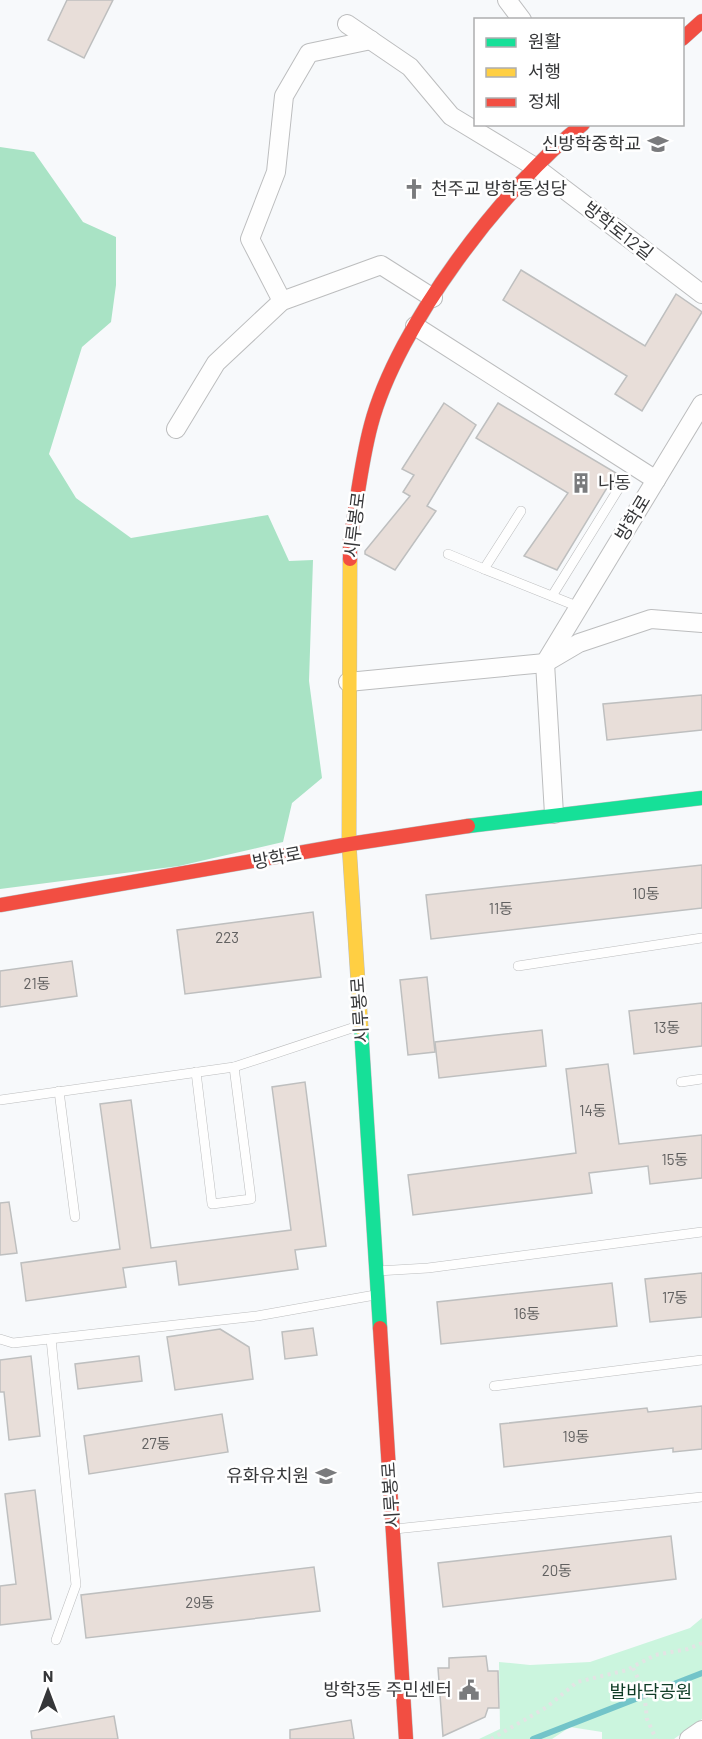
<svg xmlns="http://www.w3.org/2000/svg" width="702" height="1739" font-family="Barlow,'Noto Sans KR',sans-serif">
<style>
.green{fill:#cbf5de}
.forest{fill:#a9e3c5}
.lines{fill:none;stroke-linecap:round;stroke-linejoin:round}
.stream{stroke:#73c4c9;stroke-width:6}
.building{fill:#e8ded9;stroke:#bebfbf;stroke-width:1.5}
.lane-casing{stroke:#bcbdbe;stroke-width:10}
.street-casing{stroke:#bcbdbe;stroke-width:20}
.fast-casing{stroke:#bcbdbe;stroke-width:15}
.slow-casing{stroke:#bcbdbe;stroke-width:15}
.jam-casing{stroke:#bcbdbe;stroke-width:15}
.path{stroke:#e3e4e4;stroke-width:4;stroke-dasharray:3 4.5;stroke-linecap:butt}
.lane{stroke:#fefefe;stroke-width:9}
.street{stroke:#fefefe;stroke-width:18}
.fast{stroke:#16e098;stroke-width:14}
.slow{stroke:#ffcf43;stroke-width:14}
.jam{stroke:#f24e42;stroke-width:14}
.labels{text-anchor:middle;stroke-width:5;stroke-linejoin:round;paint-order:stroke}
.number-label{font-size:15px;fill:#626161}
.poi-label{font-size:18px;fill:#363739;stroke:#fff;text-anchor:end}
.street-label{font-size:18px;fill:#363739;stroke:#fff}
.park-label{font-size:18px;fill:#0f3c26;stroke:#fff}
</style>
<rect width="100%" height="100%" fill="#f7f9fb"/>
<path class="green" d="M702,1618V1719L674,1739H602V1732L570,1727L552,1739H479L500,1729L499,1662L530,1665L590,1662L690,1628Z"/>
<path class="forest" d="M0,147L34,152L83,222L116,237V285L111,322L82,347L49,454L76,498L131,538L268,515L289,561L313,560L309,681L322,778L292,803L283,842L179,866L0,889Z"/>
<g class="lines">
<path class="stream" d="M533,1739L702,1673"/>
</g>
<g class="building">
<path d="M67,0H113L84,58L48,40Z"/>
<path d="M521,270L645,346L676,294L702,312L642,411L615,394L627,376L503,300Z"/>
<path d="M444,403L476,425L427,506L436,511L395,570L365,554V551L410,496L403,492L414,475L402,469Z"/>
<path d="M498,403L616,473L557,570L524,556L568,493L476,438Z"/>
<path d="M702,695V730L607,740L603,704Z"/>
<path d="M702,865V908L431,939L426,895Z"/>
<path d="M313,912L321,977L185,994L177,930Z"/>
<path d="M72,961L77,996L0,1007V971Z"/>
<path d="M427,977L435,1052L408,1055L400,980Z"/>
<path d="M702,1003V1046L634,1054L629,1011Z"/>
<path d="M542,1030L546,1066L439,1078L435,1042Z"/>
<path d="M608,1064L619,1144L702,1135V1178L650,1184L648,1166L589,1173L592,1193L413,1215L408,1175L576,1153L566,1069Z"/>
<path d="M305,1082L326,1246L295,1250L298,1269L179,1285L176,1261L123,1268L126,1287L26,1301L21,1263L120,1249L100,1104L131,1100L151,1248L291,1230L272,1087Z"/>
<path d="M9,1202L17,1253L0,1255V1203Z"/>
<path d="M702,1273V1317L650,1322L645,1279Z"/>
<path d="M612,1283L617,1326L441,1344L437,1302Z"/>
<path d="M313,1328L317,1355L285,1359L282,1332Z"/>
<path d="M220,1329L249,1347L253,1379L175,1390L167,1337Z"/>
<path d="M31,1356L40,1436L9,1440L4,1392H0V1360Z"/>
<path d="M139,1356L142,1381L78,1389L75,1364Z"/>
<path d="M702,1406V1449L673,1452V1448L504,1467L500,1424L647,1408L648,1412Z"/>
<path d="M222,1414L228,1452L89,1474L84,1436Z"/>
<path d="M35,1490L51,1619L0,1625V1586L16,1584L5,1494Z"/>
<path d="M671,1536L676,1579L443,1607L438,1563Z"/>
<path d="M314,1567L320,1611L86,1638L81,1595Z"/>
<path d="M486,1656L488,1671H498L499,1708H488L485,1717L443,1736L438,1668H449V1658Z"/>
<path d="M114,1716L118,1739H32L31,1731Z"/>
<path d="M351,1720L354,1739H290V1730Z"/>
</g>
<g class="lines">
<g class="lane-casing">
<g id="lane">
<path d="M521,511L484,569L579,607"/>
<path d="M448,554L484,569"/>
<path d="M552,596L624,480"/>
<path d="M518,966L702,938"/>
<path d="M196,1072L212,1204L251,1199L234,1067"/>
<path d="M681,1082L702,1079"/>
<path d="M59,1091L75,1217"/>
<path d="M0,1100L234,1067L358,1026"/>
<path d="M377,1271L428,1268L702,1232"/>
<path d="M0,1339L13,1343L257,1316L375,1295"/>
<path d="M51,1339L76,1585L56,1640"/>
<path d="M494,1386L702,1360"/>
<path d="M395,1529L702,1497"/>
</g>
</g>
<g class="street-casing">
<g id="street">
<path d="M507,0L522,20"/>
<path d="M347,24L410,67L451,116L535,167L702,294"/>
<path d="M282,301L250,239L276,172L284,96L309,53L371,40"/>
<path d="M415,326L656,480"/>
<path d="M176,429L216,363L282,301L381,265L433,298"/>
<path d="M348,682L545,663L579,643L651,619L702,623"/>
<path d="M554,814L545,663L702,404"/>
<path d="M689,1739L702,1730"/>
</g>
</g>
<g class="fast-casing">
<g id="fast">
<path d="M468,826L702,798"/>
<path d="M361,1028L380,1328"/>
</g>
</g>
<g class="slow-casing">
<path id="slow" d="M350,559L349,844L361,1028"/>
</g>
<g class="jam-casing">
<g id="jam">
<path d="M682,39L702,21"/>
<path d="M350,559V541C357,503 361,462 371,425C397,326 503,187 583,124"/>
<path d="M0,905L350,844L468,826"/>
<path d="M380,1328L406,1739"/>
</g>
</g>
<g class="path">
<path d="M633,1668L644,1691L647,1719L656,1739"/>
<path d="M491,1739L547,1707L577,1682L627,1670L655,1655L688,1649L702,1643"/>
</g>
<use href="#lane" class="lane"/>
<use href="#street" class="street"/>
<use href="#fast" class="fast"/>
<use href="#slow" class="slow"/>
<use href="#jam" class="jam"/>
</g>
<defs>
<g id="school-bare" transform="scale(1.62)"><path d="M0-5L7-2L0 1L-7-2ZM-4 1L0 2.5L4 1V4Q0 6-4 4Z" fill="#7a7b7d" stroke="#fff" stroke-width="2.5" paint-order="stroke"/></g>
<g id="church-bare" transform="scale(1.62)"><path d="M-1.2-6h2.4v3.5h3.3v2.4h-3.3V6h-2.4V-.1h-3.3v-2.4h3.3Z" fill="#7a7b7d" stroke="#fff" stroke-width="2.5" paint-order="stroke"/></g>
<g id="building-bare" transform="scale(1.62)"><path d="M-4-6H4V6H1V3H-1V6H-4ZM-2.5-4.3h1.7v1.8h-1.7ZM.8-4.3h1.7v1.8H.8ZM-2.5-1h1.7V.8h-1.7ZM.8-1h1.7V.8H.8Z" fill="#7a7b7d" stroke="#fff" stroke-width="2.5" paint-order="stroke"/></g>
<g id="civic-bare" transform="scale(1.62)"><path d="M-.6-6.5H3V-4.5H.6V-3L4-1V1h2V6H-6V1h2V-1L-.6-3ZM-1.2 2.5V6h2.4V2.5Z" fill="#7a7b7d" stroke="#fff" stroke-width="2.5" paint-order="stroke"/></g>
</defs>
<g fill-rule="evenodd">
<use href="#school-bare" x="658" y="144"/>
<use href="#church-bare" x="414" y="189"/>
<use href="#building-bare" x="581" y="483"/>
<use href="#school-bare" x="326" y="1476"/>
<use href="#civic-bare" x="469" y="1690"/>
</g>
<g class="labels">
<g class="number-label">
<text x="646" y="899">10동</text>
<text x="501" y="914">11동</text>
<text x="227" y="943">223</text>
<text x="37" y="989">21동</text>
<text x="667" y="1033">13동</text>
<text x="593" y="1116">14동</text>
<text x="675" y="1165">15동</text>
<text x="675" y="1303">17동</text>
<text x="527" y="1319">16동</text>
<text x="576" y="1442">19동</text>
<text x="156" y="1449">27동</text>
<text x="557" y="1576">20동</text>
<text x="200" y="1608">29동</text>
</g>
<g class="poi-label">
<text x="641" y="150">신방학중학교</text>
<text x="431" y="195" text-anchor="start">천주교 방학동성당</text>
<text x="598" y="489" text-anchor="start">나동</text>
<text x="309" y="1482">유화유치원</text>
<text x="452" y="1696">방학3동 주민센터</text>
</g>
<g class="street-label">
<text transform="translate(618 231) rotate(38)" y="6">방학로12길</text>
<text transform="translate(633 518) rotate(-59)" y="6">방학로</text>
<text transform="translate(355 525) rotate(-83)" y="6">시루봉로</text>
<text transform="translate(277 858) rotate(-11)" y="6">방학로</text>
<text transform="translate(360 1010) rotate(-94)" y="6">시루봉로</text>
<text transform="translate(391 1495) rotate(-94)" y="6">시루봉로</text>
</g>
<g class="park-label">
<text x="651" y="1698">발바닥공원</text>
</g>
</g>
<rect x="474" y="18" width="210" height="108" fill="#ffffff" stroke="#afafb0" stroke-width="1.5"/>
<rect x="486" y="38" width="30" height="9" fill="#16e098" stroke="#afafb0" stroke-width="1.5"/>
<text x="528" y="48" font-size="18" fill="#363739">원활</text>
<rect x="486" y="68" width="30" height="9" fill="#ffcf43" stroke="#afafb0" stroke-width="1.5"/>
<text x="528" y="78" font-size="18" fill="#363739">서행</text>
<rect x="486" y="98" width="30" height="9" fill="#f24e42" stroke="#afafb0" stroke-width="1.5"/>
<text x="528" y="108" font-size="18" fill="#363739">정체</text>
<g transform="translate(48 1691)" stroke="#ffffff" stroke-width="4.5" paint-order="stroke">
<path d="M0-4.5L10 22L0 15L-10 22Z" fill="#363739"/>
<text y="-9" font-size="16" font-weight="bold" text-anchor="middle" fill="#363739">N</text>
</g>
</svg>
